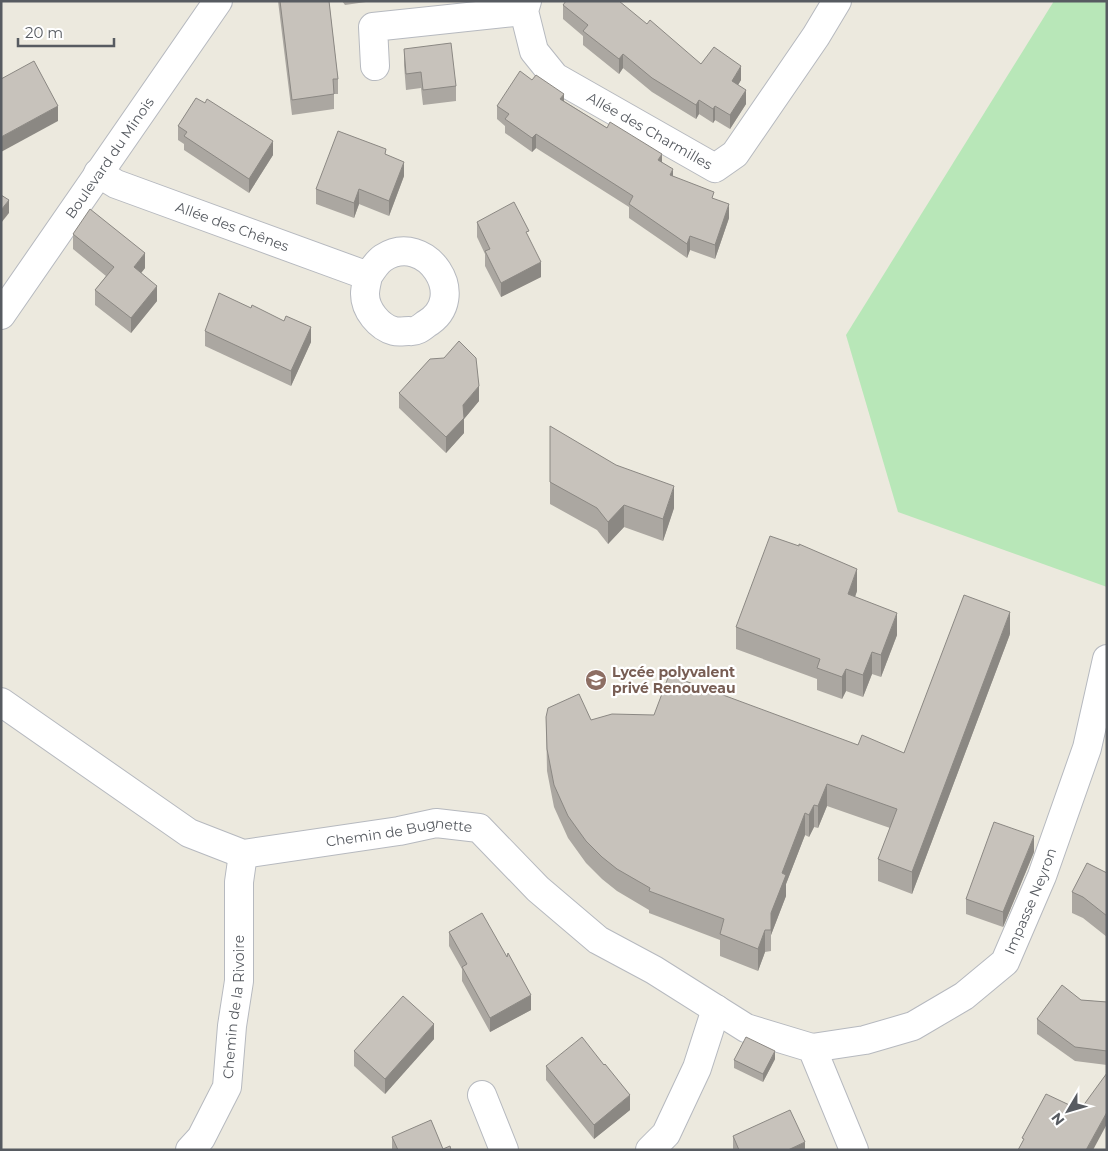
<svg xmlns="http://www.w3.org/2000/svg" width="1108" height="1151" font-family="Montserrat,sans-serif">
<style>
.green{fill:#b8e7b8}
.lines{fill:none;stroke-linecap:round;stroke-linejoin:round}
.street-casing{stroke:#b6b9bf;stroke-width:30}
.street{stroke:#fff;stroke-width:28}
.wall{fill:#aba7a1}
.shaded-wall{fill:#8b8883}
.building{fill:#c7c2bb;stroke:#8b8883}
.labels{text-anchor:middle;stroke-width:4.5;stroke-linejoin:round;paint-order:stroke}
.street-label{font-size:14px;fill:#575b61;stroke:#fff}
.education-label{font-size:14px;font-weight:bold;fill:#785e54;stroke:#fff;text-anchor:start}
</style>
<rect width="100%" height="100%" fill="#ece9de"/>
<path class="green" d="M1054,1H1107V587L898,512L846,335Z"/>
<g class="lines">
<g class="street-casing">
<g id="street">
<path id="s1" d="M527,1L524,11L534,51L555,77L715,168L735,154L816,36L837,1"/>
<path d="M375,66L373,27L524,11"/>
<path id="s2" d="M98,173L116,184L368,276C367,281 365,288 365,294C365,310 379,327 394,331C398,332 405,331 409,331C416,332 421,328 426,324C471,298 426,230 383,258C377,262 372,270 368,276"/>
<path id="s3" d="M1,315L218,1"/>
<path id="s4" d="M1,702L189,833L243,854L399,831L436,823L479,828L538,889L598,940L654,970L746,1028L812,1048L854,1150"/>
<path id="s5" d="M812,1048L865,1040L913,1026L964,996L1005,962L1042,876L1087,748L1107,659"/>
<path d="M482,1095L504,1150"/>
<path id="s6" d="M190,1150L201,1138L227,1087L232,1026L239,981V882L243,854"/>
<path d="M650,1150L666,1134L697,1068L716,1009"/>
</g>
</g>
<use href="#street" class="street"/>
</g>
<g class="wall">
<path d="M278,1H329L338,79V94H334V109L292,115Z"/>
<path d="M342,1H373L345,5Z"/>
<path d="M563,5L647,24L701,64L741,80L738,85L746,104L730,129L715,120L713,123L699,114L696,119L652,92L623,68L619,74L583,45V36L563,19Z"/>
<path d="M404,49L456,86V101L423,105L421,88L406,90L404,65Z"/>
<path d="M532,80L564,101L662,162L673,176L714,199L729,218L715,259L690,250L687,258L629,218V207L536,148L532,152L505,133V126L497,119V106Z"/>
<path d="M178,126L273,155L249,193L184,150V144L178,140Z"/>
<path d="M386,154L404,176L389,216L359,204L354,218L316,204V189Z"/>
<path d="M477,222L529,238L541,277L501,297L485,266V254L477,237Z"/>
<path d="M73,234L145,268L141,273L157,301L131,333L95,305V290L106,276L73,249Z"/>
<path d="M205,331L311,342L291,386L205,346Z"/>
<path d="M399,393L479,401L464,419V433L446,453L399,408Z"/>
<path d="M550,426L674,508L663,541L624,527L608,544L597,530L550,504Z"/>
<path d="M857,591L855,597L897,635L881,677L872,674L863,697L846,691L842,699L817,690V679L736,649V627Z"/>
<path d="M1010,634L912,894L878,881V859L890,828L827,806L818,828L814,827L809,837L805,835L786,884V896L771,935V951L765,952L758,971L720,956V940L649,913V910L617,891L602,879L586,863L568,838L554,807L547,771L546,717L591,720L858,745L904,753Z"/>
<path d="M1034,852L1003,927L966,914V899Z"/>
<path d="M1107,873V937L1083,918L1072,913V892Z"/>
<path d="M449,932L507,957L531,1010L490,1032L462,981V969L449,946Z"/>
<path d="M1081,1000L1107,1002V1065L1075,1061L1037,1034V1019Z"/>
<path d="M434,1039L385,1094L354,1066V1051Z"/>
<path d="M775,1059L763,1082L734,1068V1060Z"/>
<path d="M546,1066L630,1110L594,1139L546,1080Z"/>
<path d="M733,1136L805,1150H733Z"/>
<path d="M392,1137L443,1149L451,1150H392Z"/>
</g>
<g class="shaded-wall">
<path d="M623,54V68L619,74V59Z"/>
<path d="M741,66V80L732,95V81Z"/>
<path d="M746,90V104L730,129V115Z"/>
<path d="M564,94V108L560,99Z"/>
<path d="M699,100V114L696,119V105Z"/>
<path d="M58,106V121L1,152V137Z"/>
<path d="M715,106V120L713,123V109Z"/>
<path d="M536,134V148L532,152V138Z"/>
<path d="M273,141V155L249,193V179Z"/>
<path d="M662,154V168L658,160Z"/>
<path d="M404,162V176L389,216V201Z"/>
<path d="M673,169V183L670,175Z"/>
<path d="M359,189V204L354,218V203Z"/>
<path d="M9,200V213L1,223V210Z"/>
<path d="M729,204V218L715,259V245Z"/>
<path d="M690,236V250L687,258V244Z"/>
<path d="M145,253V268L134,282V267Z"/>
<path d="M541,262V277L501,297V283Z"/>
<path d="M157,286V301L131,333V318Z"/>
<path d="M311,327V342L291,386V371Z"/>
<path d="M479,386V401L464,419V433L446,453V437L463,405Z"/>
<path d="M674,486V508L663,541V519Z"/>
<path d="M624,505V527L608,544V522Z"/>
<path d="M857,569V591L848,616V594Z"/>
<path d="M1010,612V634L912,894V872Z"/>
<path d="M897,613V635L881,677V655Z"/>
<path d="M872,652V674L863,697V675Z"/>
<path d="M846,669V691L842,699V677Z"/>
<path d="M827,784V806L818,828V806Z"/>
<path d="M814,805V827L809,837V815Z"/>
<path d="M805,813V835L786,884V896L771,935V951V913L782,873Z"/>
<path d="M1034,836V852L1003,927V912Z"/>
<path d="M765,930V952L758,971V949Z"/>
<path d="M531,995V1010L490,1032V1018Z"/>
<path d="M434,1024V1039L385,1094V1079Z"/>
<path d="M775,1051V1059L763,1082V1074Z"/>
<path d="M630,1095V1110L594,1139V1125Z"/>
<path d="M1107,1112V1124L1093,1150H1086Z"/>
<path d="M805,1142V1150H788Z"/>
</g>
<g class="building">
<path d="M280,1H329L338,79H333L334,94L292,100Z"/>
<path d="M566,1H619L647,24L650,20L701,64L714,47L741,66L732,81L746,90L730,115L715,106L713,109L699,100L696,105L652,78L623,54L619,59L583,31L588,25L563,5Z"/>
<path d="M451,43L456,86L423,90L421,72L406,74L404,49Z"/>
<path d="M34,61L58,106L1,137V79Z"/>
<path d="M520,71L532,80L536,75L564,94L560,99L607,128L610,122L662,154L658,160L673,169L670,175L714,192L712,198L729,204L715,245L690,236L687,244L629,204L633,196L536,134L532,138L505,119L509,114L497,106Z"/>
<path d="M196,98L205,103L207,99L273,141L249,179L184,136L187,132L178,126Z"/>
<path d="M338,131L386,149L385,154L404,162L389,201L359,189L354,203L316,189Z"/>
<path d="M1,195L9,200L1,210Z"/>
<path d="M514,202L529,231L526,232L541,262L501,283L485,251L490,249L477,222Z"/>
<path d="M90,209L145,253L134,267L157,286L131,318L95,290L114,267L73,234Z"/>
<path d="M219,293L251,308L252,305L284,321L286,316L311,327L291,371L205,331Z"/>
<path d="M459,341L476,358L479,386L463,405L464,418L446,437L399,393L430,359L444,358Z"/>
<path d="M550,426L616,465L674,486L663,519L624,505L608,522L597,508L550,482Z"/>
<path d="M770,536L799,546V544L857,569L848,594L897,613L881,655L872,652L863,675L846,669L842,677L817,668L820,659L736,627Z"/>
<path d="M964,595L1010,612L912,872L878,859L897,809L827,784L818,806L814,805L809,815L805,813L782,873L786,875L771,913V930H765L758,949L720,934L724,919L649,891L650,888L617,869L602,857L586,841L568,816L554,785L547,749L546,717L548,708L579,694L591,720L612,714L654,715L669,675L858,745L862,735L904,753Z"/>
<path d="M994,822L1034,836L1003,912L966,899Z"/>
<path d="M1087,863L1107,873V916L1083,897L1072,892Z"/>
<path d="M482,913L507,957L508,953L531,995L490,1018L462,967L467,964L449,932Z"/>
<path d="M1062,985L1081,1000L1107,1002V1051L1075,1047L1037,1019Z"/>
<path d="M403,996L434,1024L385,1079L354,1051Z"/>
<path d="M582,1037L604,1065L605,1064L630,1095L594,1125L546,1066Z"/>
<path d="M746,1037L775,1051L763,1074L734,1060Z"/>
<path d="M1107,1073V1112L1086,1150H1018L1024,1139L1022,1138L1046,1094L1080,1110Z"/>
<path d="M790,1110L805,1142L788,1150H739L733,1136Z"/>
<path d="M431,1120L443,1149L450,1146L451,1150H398L392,1137Z"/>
</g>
<defs>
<g id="school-disc" transform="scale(1.125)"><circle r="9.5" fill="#8d6e63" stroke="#fff"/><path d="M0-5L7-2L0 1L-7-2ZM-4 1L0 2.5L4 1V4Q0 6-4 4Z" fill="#fff"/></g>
</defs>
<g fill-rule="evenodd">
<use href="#school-disc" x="596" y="680"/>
</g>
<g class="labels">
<g class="street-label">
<text dy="5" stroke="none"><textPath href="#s1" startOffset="194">Allée des Charmilles</textPath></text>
<text dy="5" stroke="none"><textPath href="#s3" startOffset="191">Boulevard du Minois</textPath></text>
<text dy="5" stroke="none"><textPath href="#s2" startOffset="145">Allée des Chênes</textPath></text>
<text dy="5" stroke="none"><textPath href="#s4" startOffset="445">Chemin de Bugnette</textPath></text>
<text dy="5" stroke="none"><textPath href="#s5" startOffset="282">Impasse Neyron</textPath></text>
<text dy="5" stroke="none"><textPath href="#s6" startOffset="154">Chemin de la Rivoire</textPath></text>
</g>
<g class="education-label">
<text x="612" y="677">Lycée polyvalent<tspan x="612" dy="16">privé Renouveau</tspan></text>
</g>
</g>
<rect width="1108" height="1151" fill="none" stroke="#575b61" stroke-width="5"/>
<g transform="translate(1068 1111) rotate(232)" stroke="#ffffff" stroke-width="4" paint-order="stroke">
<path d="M0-4L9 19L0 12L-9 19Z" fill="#575b61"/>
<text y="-8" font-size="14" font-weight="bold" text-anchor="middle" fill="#575b61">N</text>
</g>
<path d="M18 38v8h96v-8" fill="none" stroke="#575b61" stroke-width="2.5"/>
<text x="25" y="38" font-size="15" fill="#575b61" stroke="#ffffff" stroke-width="4" paint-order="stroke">20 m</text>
</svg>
